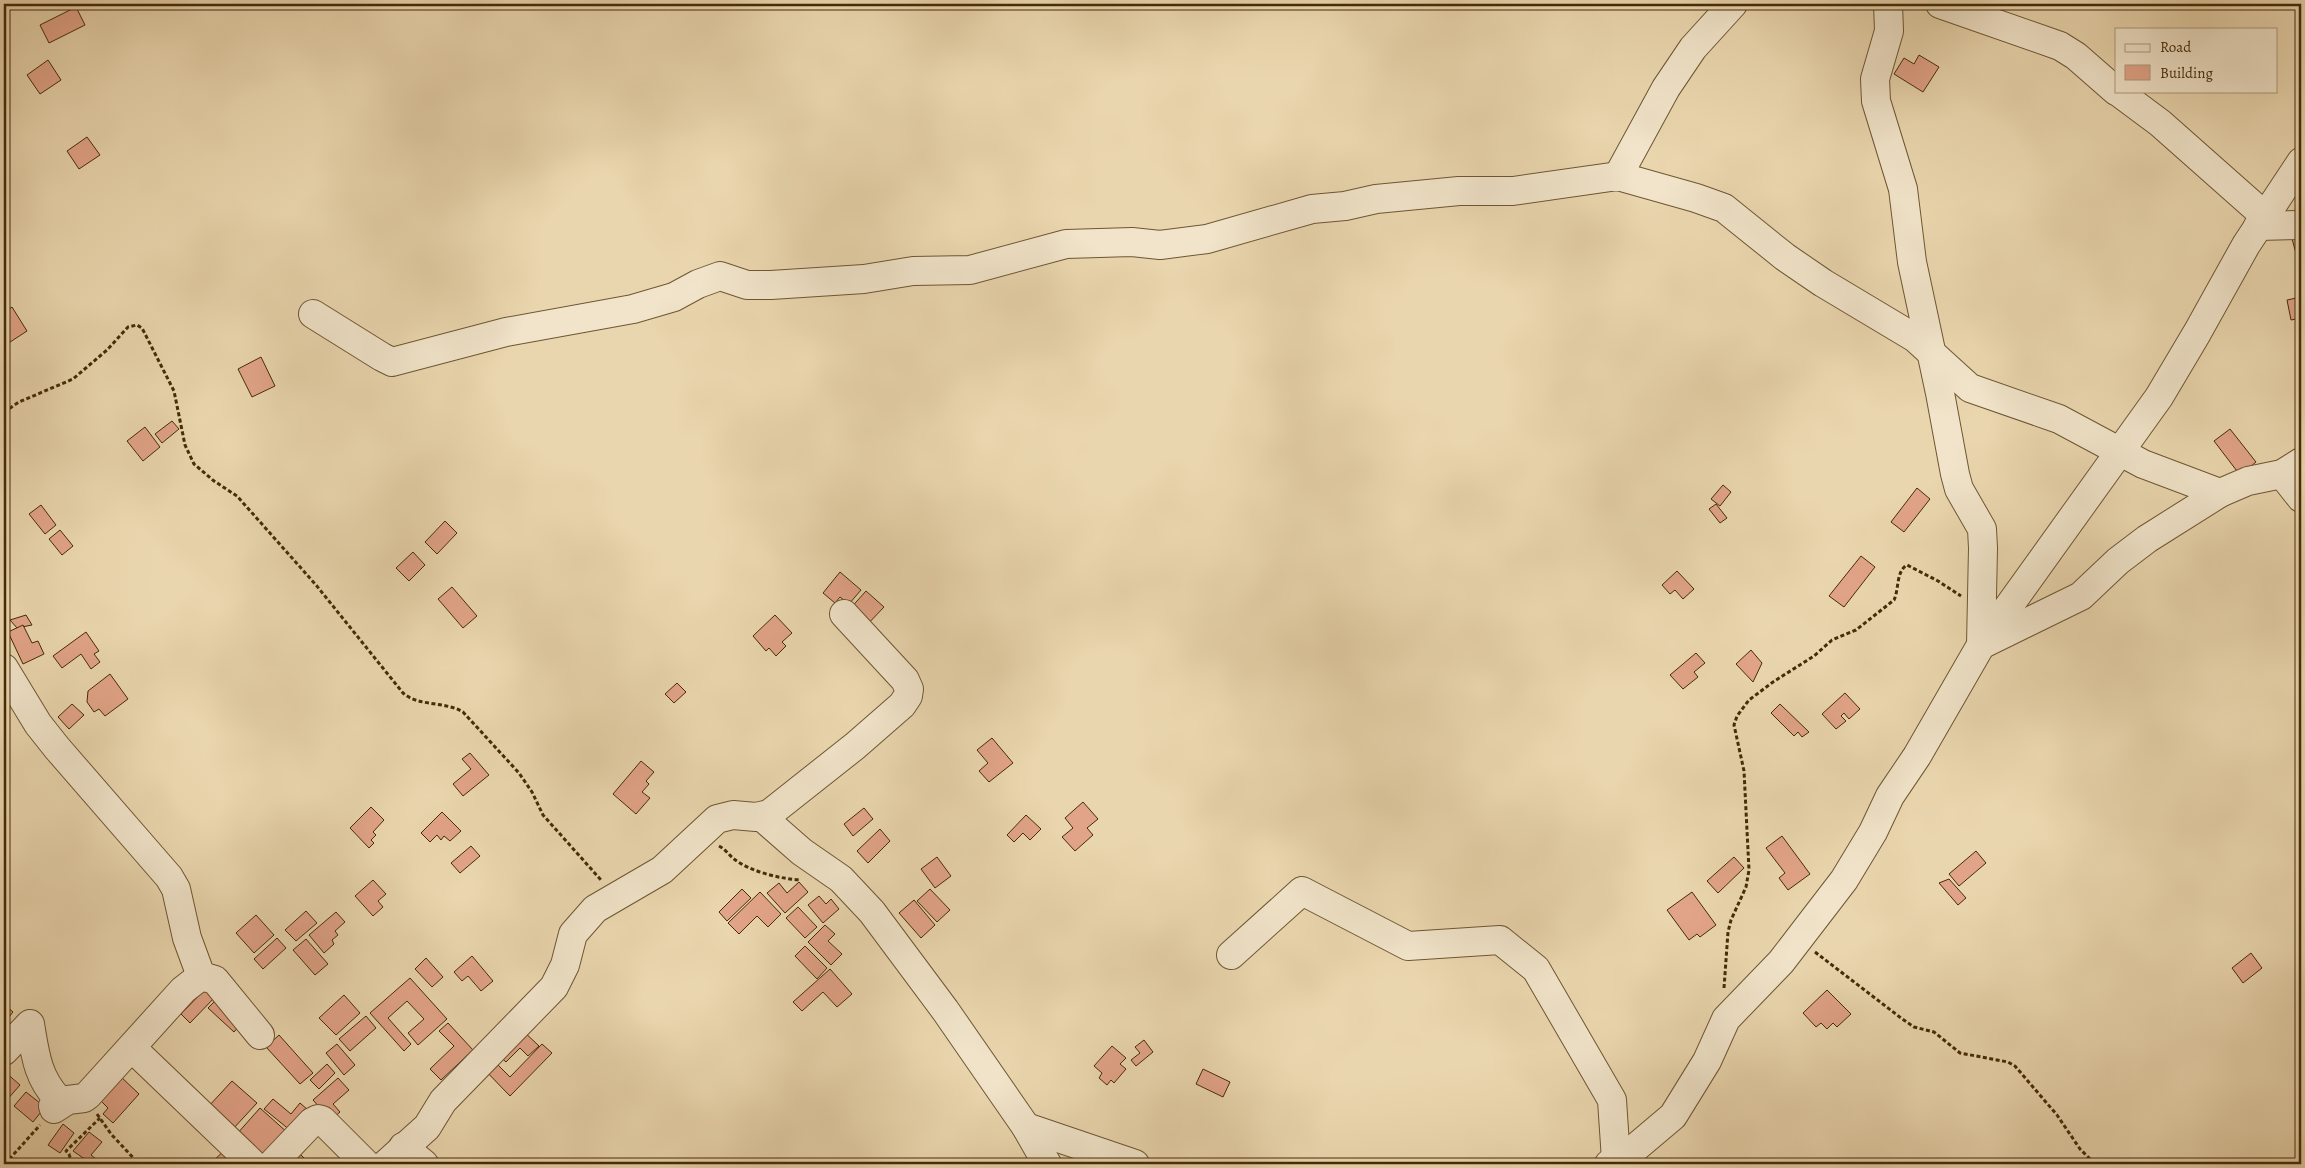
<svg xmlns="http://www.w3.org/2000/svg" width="2305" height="1168" font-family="Alegreya,serif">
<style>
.building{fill:#e2a488;stroke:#442b09}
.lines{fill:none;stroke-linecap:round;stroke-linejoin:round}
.minor-casing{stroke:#6e5632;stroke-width:30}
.path{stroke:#442b09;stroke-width:3;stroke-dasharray:4 2.5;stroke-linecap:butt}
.minor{stroke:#f1e4ca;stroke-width:28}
</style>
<rect width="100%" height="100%" fill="#ead6ae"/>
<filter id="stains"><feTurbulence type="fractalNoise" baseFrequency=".004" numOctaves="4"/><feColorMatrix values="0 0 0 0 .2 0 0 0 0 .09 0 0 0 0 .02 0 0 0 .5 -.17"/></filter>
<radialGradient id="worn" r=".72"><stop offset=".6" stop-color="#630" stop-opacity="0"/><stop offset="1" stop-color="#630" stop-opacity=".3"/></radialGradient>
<g class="building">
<path d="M76,7L85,25L49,43L40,25Z"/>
<path d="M1919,55L1939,67L1923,92L1894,74L1904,58L1914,64Z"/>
<path d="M48,60L61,80L40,94L27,75Z"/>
<path d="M87,137L100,155L79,169L67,151Z"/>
<path d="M2301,236V251L2296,253L2292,239Z"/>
<path d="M2301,297V318L2291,320L2287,300Z"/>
<path d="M12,307L27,331L4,346V312Z"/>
<path d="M261,357L275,386L252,397L238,369Z"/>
<path d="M172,421L179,429L162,443L155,434Z"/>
<path d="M145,427L160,447L143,461L127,441Z"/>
<path d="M2230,429L2256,462L2240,475L2214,441Z"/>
<path d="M1723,485L1731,492L1720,506L1711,499Z"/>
<path d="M1917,488L1930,499L1904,532L1891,522Z"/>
<path d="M1716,504L1727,518L1720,523L1709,509Z"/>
<path d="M41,505L56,525L45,534L29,514Z"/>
<path d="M445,521L457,533L437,554L425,542Z"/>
<path d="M60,530L73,546L62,555L49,539Z"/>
<path d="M413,552L425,565L409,581L396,568Z"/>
<path d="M1861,556L1875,567L1844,607L1829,596Z"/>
<path d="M1677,571L1694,589L1683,599L1675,590L1670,594L1662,585Z"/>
<path d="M840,572L861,590L849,604L840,597L835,603L823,593Z"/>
<path d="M452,587L477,616L463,628L438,599Z"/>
<path d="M866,591L884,607L865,627L848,611Z"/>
<path d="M26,615L32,625L17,628L10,620Z"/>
<path d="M775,615L792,633L782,642L786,646L776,656L769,648L766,651L753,636Z"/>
<path d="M23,625L32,643L38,641L44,654L23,664L8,632Z"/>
<path d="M86,632L99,651L94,654L100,662L91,669L81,654L62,668L53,656Z"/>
<path d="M1751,650L1762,663L1753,682L1736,664Z"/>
<path d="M1696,653L1705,663L1694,672L1698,677L1683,689L1670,675Z"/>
<path d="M110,674L128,699L105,716L99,709L94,712L87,702L88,691Z"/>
<path d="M677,683L686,692L674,703L665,694Z"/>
<path d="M1845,693L1860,709L1849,719L1844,713L1841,716L1846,721L1836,729L1822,714Z"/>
<path d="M72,704L84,715L69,729L58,717Z"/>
<path d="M1780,704L1809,732L1802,737L1798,732L1794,736L1771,713Z"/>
<path d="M992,738L1013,763L989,782L979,771L988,763L977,750Z"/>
<path d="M470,753L489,775L463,796L453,784L471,769L462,759Z"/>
<path d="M641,761L654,772L646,781L649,784L642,792L650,798L636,814L613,794Z"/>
<path d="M1083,802L1098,819L1087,828L1093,835L1075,851L1062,837L1073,828L1065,818Z"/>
<path d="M371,807L384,820L373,832L376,835L371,840L374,843L369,848L350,828Z"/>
<path d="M864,808L873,819L853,836L844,824Z"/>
<path d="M442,812L461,831L450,841L444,836L441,840L437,835L430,842L421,833Z"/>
<path d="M1026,815L1041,829L1030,840L1023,833L1014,842L1007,835Z"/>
<path d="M880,829L890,841L868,863L857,851Z"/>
<path d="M1782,836L1810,874L1788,890L1779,878L1785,873L1766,848Z"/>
<path d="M471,846L480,856L460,873L451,863Z"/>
<path d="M1976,851L1986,863L1959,886L1949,874Z"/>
<path d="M937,857L951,876L935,888L921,869Z"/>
<path d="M1734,857L1744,868L1718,893L1707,881Z"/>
<path d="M1949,879L1966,898L1958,905L1939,883Z"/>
<path d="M373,880L386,894L378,901L383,907L373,916L355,896Z"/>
<path d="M799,882L808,892L785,913L767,893L779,883L787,893Z"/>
<path d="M742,889L751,898L727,921L719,912Z"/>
<path d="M930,889L950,910L937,922L917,901Z"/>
<path d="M760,892L781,914L768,927L757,916L739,934L728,923Z"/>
<path d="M1692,892L1716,925L1700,937L1697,934L1689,940L1667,910Z"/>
<path d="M819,896L826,904L831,899L839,909L823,923L808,905Z"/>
<path d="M914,900L935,925L921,938L899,913Z"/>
<path d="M798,907L817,927L805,938L786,918Z"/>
<path d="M306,911L317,923L296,941L285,930Z"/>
<path d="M336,912L345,922L335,931L338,935L332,940L334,944L324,953L309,935Z"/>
<path d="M256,915L274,935L254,953L236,933Z"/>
<path d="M825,925L835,934L828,941L842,954L831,965L808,942Z"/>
<path d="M277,938L286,948L263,969L254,959Z"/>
<path d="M306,939L328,964L315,975L293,950Z"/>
<path d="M805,946L827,968L817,979L795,956Z"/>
<path d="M2251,953L2262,968L2243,983L2232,968Z"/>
<path d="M472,956L493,981L481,991L468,976L462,981L454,972Z"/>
<path d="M426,958L443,977L432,987L415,969Z"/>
<path d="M830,969L852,994L837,1007L823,992L802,1011L793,1002Z"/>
<path d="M410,978L447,1019L418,1045L408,1033L424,1019L407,1001L388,1018L411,1044L404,1051L370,1013Z"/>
<path d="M207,987L216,996L190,1023L181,1014Z"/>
<path d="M1827,990L1851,1014L1837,1027L1833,1023L1827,1029L1821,1023L1816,1027L1803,1013Z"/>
<path d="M344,995L360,1013L336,1035L319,1018Z"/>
<path d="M219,997L244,1020L234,1032L208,1008Z"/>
<path d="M4,1004L13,1012L4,1023Z"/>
<path d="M366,1016L376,1028L350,1051L339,1039Z"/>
<path d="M448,1023L473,1050L441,1080L430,1069L454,1046L439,1031Z"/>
<path d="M520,1028L539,1046L528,1056L520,1048L506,1062L496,1053Z"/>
<path d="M279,1035L313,1073L300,1084L266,1047Z"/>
<path d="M1144,1040L1153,1052L1136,1066L1131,1060L1140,1053L1135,1047Z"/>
<path d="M337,1044L355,1065L344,1075L326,1053Z"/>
<path d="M542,1044L552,1053L510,1096L481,1066L490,1057L510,1077Z"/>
<path d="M1112,1046L1126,1058L1120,1064L1126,1069L1114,1083L1111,1080L1107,1085L1099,1078L1102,1073L1094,1066Z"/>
<path d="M327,1064L335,1073L319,1089L310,1080Z"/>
<path d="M1203,1069L1230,1082L1223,1097L1196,1084Z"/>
<path d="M4,1071L20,1085L6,1101L4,1099Z"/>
<path d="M119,1075L139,1094L113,1123L103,1114L108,1108L98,1098Z"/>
<path d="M338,1078L349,1090L333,1104L340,1112L331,1120L313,1100Z"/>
<path d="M232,1081L257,1103L232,1130L208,1107Z"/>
<path d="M26,1092L45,1107L33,1122L14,1106Z"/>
<path d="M273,1099L291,1114L300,1103L308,1110L291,1131L264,1109Z"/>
<path d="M260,1108L288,1133L264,1160L236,1135Z"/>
<path d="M63,1124L74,1133L60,1153L48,1145Z"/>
<path d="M89,1132L102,1142L91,1155L96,1159L92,1164L73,1151Z"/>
<path d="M228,1147L246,1164H210Z"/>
<path d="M299,1153L310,1164H288Z"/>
</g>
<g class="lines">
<g class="minor-casing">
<g id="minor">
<path d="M1888,4L1889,31L1875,79L1876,101L1903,189L1912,262L1940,393L1955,474L1959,489L1982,529L1983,548L1981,645L2081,596L2118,561L2147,539L2220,493L2248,481L2282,474L2301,462"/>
<path d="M1940,4L2060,46L2076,56L2116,91"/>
<path d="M2117,91L2160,123L2265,216"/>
<path d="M1618,176L1666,88L1693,48L1733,4"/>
<path d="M2258,226L2301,225"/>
<path d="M313,314L382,357L392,362L506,332L633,309L674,297L698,284L720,276L747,285H771L864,279L913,271L970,270L1066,244L1132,242L1160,245L1207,239L1312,209L1345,206L1376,199L1459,191H1513L1618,176L1696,198L1724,208L1785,257L1823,283L1915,338L1970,388L2059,419L2143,464L2220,493"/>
<path d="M2282,474L2301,498"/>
<path d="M4,668L38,724L57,748L169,877L176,889L187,938L201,976L215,980L260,1035"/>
<path d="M762,817L802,852L841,879L872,912L945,1010L1026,1127L1047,1164"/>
<path d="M1231,955L1302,891L1408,946L1500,940L1536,969L1612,1100L1616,1160"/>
<path d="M132,1048L253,1164"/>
<path d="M4,1051L30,1024C35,1053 37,1077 58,1099L53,1106L54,1109L68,1100L84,1098L88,1095L183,990L201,976"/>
<path d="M1026,1127L1135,1164"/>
<path d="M403,1147L424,1164"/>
<path d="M272,1164L312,1122L318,1119L322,1120L366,1164"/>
<path d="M386,1164L427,1127L443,1101L554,987L565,965L573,934L595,909L662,870L717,819L733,815L756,817L769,814L855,746L902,705L908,696L909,689L905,680L844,614"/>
<path d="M1609,1164L1628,1154L1673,1116L1707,1061L1726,1019L1781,962L1844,880L1873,832L1890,796L1917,756L1981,645L2159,397L2197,333L2246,245L2301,162"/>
</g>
</g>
<g class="path">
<path d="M4,412L19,402L73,379L107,350L128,327L137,325L142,328L174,391L185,445L194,464L214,481L237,496L316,585L403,693C419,707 445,701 463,712L519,773L532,792L543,815L601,880"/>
<path d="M719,846C725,849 729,855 734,859C751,872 781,879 801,880"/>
<path d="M1815,952L1901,1018L1914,1027L1934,1032L1960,1053L2008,1062L2015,1066L2057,1115L2080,1149L2095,1164"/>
<path d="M1724,988L1728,932L1731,920L1746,887L1749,870L1744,771L1734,725L1737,716L1749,700L1773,682L1814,656L1832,640L1856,630L1894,600C1899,590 1896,571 1907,565L1938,581L1961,596"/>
<path d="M97,1114L111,1134L139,1164"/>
<path d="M5,1164L40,1125"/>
<path d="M72,1164L69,1154L66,1151L100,1118"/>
</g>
<use href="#minor" class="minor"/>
</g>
<rect width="2305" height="1168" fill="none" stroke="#ead6ae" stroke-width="20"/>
<rect x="5" y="5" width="2295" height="1158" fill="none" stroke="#442b09" stroke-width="2.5"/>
<rect x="10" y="10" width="2285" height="1148" fill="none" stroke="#442b09"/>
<rect x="2115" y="28" width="162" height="65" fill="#f1e4ca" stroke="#ac9a7d"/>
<rect x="2125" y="44" width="25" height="8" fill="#f1e4ca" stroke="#ac9a7d"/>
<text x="2160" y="52" font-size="15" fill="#442b09">Road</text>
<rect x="2125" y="65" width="25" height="15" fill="#e2a488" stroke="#ac9a7d"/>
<text x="2160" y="78" font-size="15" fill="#442b09">Building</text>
<rect width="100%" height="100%" filter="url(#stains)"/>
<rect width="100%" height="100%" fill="url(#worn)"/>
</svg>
